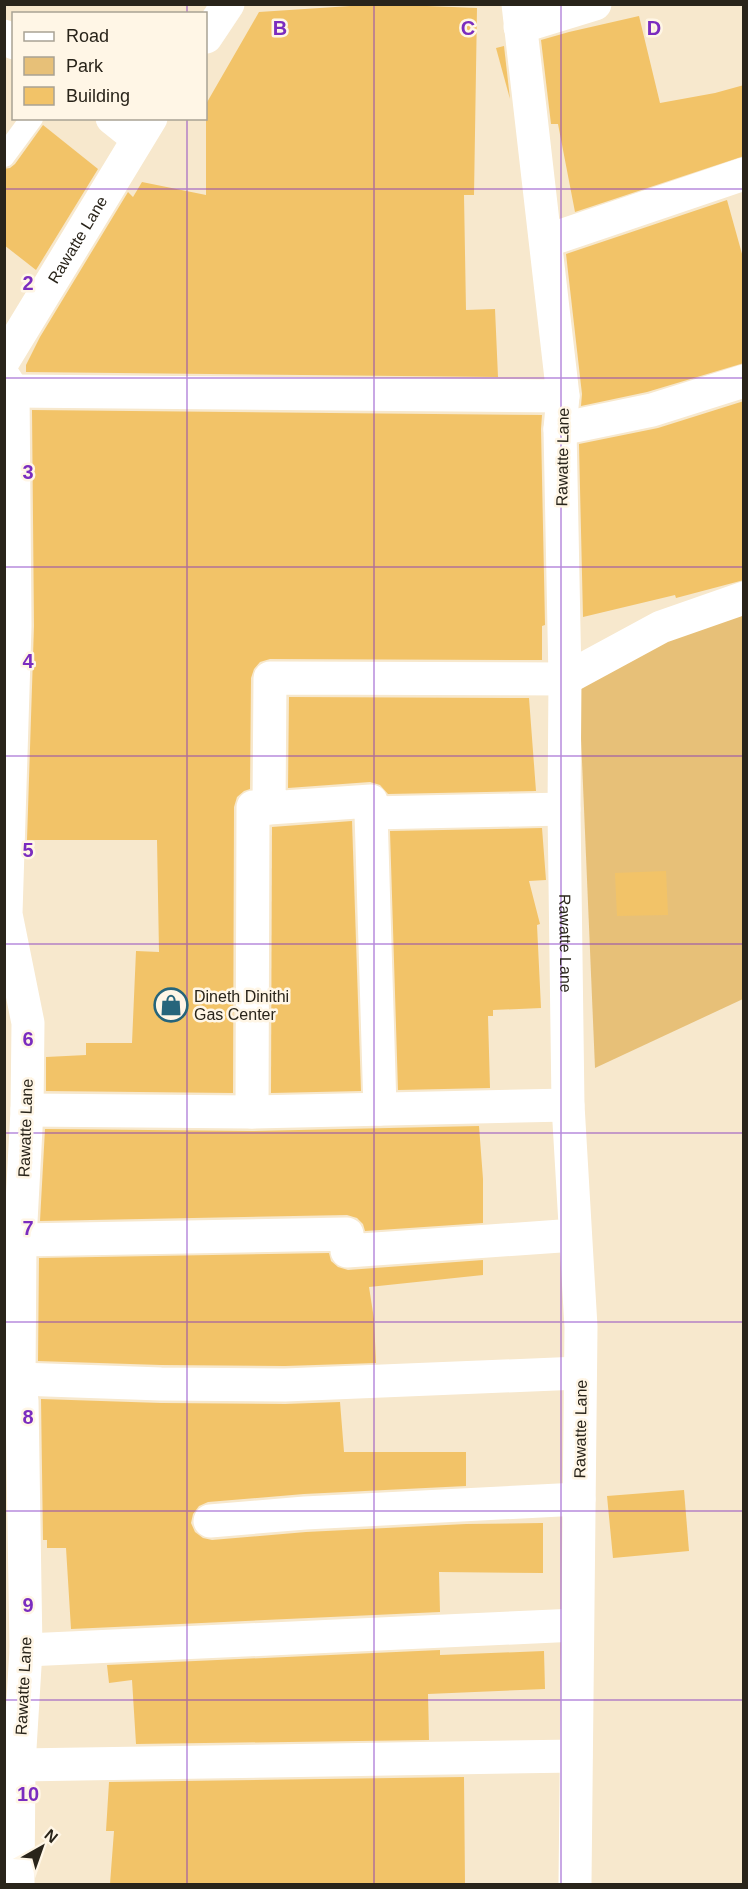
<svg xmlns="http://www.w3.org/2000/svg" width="748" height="1889" font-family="Arial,sans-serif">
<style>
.green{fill:#e7c078}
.building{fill:#f2c368}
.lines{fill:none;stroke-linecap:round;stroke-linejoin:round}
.lane{stroke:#fff;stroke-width:22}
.street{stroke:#fff;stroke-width:33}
.grid{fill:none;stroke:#7b2cbf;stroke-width:1.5;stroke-opacity:0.55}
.labels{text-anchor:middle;stroke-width:5;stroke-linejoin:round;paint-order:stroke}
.street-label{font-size:16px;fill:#29241a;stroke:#fff6e6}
.poi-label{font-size:16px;fill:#29241a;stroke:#fff6e6;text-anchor:start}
.grid-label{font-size:20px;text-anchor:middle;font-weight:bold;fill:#7b2cbf;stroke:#fff6e6;stroke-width:5;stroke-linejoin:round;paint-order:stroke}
</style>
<rect width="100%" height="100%" fill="#f7e8cd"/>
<path class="green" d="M743,609V999L595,1068L578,667Z"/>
<g class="building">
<path d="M381,4H427V6L477,8L474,195H464L466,310L495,309L498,377L26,372V365L40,337L128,192L133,197L142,182L206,195V104L259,12Z"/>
<path d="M639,16L660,103L715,93L744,85V156L575,212L558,124H551L541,40L569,32Z"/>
<path d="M504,46L510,99L496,48Z"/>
<path d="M43,125L98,169L36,270L4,245V169L10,168L15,164Z"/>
<path d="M727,200L744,261V363L647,392L581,406L582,394L566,254Z"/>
<path d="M744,401V580L676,598L675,595L583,617L579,444L658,428Z"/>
<path d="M32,410L542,415L541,429L545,625L542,626V660L270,659L260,662L254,669L251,678L250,789L244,791L237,797L234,807L233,1093L46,1091V1057L86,1055V1043H132L136,951L159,952L157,840H27L34,626Z"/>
<path d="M289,697L529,698L536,791L388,794L380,785L370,782L288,788Z"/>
<path d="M352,821L361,1091L271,1093L272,827Z"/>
<path d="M542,828L546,880L529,881L540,924L537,925L541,1008L493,1010V1016H488L490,1088L398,1090L390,831Z"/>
<path d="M666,871L668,915L617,916L615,873Z"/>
<path d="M479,1126L483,1179V1223L365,1231L363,1224L357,1218L347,1215L40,1221L45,1129L252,1131Z"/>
<path d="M329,1253L331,1261L338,1267L348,1270L483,1260V1275L369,1287L374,1319L376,1363L285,1366L161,1365L38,1361L39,1258Z"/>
<path d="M41,1399L161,1403L285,1404L340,1402L344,1452H466V1486L304,1494L208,1502L199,1506L193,1514L191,1523L195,1532L203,1538L212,1540L306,1532L466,1524L543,1523V1573L439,1572L440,1612L71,1629L66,1548H47V1540H43Z"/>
<path d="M684,1490L689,1551L613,1558L607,1496Z"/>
<path d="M440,1650V1655L544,1651L545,1689L428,1694L429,1740L136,1744L132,1680L109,1683L107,1665Z"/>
<path d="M464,1777L465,1884H110L114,1831H106L109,1782Z"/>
</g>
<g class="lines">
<path class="lane" d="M4,156L32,118"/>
<g class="street">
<path id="s1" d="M518,4L563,396L560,429L565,679L564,809L568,1105L581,1327L575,1884"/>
<path d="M520,27L595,4"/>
<path d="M4,36L14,43"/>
<path d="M206,37L228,4"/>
<path d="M112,118L137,138"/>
<path d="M546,241L744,174"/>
<path id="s2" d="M4,360L151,118"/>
<path d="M4,377L13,391L15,626L6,914L28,1023L27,1110L20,1240L19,1379L22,1401L26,1650L19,1765L18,1884"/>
<path d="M13,391L563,396"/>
<path d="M560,429L652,410L744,381"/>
<path d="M564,809L371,813V801L269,808L270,678L565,679L661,627L744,598"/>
<path d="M371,813L380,1109"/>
<path d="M27,1110L252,1112L568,1105"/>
<path d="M252,1112L253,807L269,808"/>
<path d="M20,1240L347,1234V1251L575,1235"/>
<path d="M19,1379L161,1384L285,1385L580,1373"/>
<path d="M210,1521L305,1513L579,1499"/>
<path d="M26,1650L577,1625"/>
<path d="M19,1765L576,1756"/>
</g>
</g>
<path class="grid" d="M187,4V14M374,4V1884M561,4V1884M187,118V1884M4,189H744M4,378H744M4,567H744M4,756H744M4,944H744M4,1133H744M4,1322H744M4,1511H744M4,1700H744"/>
<defs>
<g id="shop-ring" transform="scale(1.725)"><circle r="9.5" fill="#fff6e6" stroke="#26657b" stroke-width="1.5"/><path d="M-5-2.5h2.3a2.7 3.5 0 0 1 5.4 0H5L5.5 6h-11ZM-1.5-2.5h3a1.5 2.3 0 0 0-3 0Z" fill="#26657b"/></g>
</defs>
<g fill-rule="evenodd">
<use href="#shop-ring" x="171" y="1005"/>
</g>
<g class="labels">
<g class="street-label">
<text dy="6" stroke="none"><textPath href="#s2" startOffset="141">Rawatte Lane</textPath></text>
<text transform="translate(562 457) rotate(-89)" y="6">Rawatte Lane</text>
<text dy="6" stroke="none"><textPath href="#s1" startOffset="942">Rawatte Lane</textPath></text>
<text transform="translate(25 1128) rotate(-88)" y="6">Rawatte Lane</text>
<text transform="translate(580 1429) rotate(-89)" y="6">Rawatte Lane</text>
<text transform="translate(23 1686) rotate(-87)" y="6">Rawatte Lane</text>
</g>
<g class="poi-label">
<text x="194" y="1002">Dineth Dinithi<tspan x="194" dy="18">Gas Center</tspan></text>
</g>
</g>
<g class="grid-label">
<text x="280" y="35">B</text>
<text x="468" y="35">C</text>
<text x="654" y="35">D</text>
<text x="28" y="290">2</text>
<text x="28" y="479">3</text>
<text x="28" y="668">4</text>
<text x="28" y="857">5</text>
<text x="28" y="1046">6</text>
<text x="28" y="1235">7</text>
<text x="28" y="1424">8</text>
<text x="28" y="1612">9</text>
<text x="28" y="1801">10</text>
</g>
<rect width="748" height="1889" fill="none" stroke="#29241a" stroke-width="12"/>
<rect x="12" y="12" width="195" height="108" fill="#fff6e6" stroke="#a9a294" stroke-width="1.5"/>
<rect x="24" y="32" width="30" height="9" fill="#ffffff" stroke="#a9a294" stroke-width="1.5"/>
<text x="66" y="42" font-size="18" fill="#29241a">Road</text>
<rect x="24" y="57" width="30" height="18" fill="#e7c078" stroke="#a9a294" stroke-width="1.5"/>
<text x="66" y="72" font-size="18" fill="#29241a">Park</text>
<rect x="24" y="87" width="30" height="18" fill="#f2c368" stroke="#a9a294" stroke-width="1.5"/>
<text x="66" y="102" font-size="18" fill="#29241a">Building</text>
<g transform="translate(42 1847) rotate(40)" stroke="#fff6e6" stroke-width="4.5" paint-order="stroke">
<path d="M0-4.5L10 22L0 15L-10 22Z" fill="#29241a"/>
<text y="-9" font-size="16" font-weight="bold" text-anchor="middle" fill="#29241a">N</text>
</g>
</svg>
